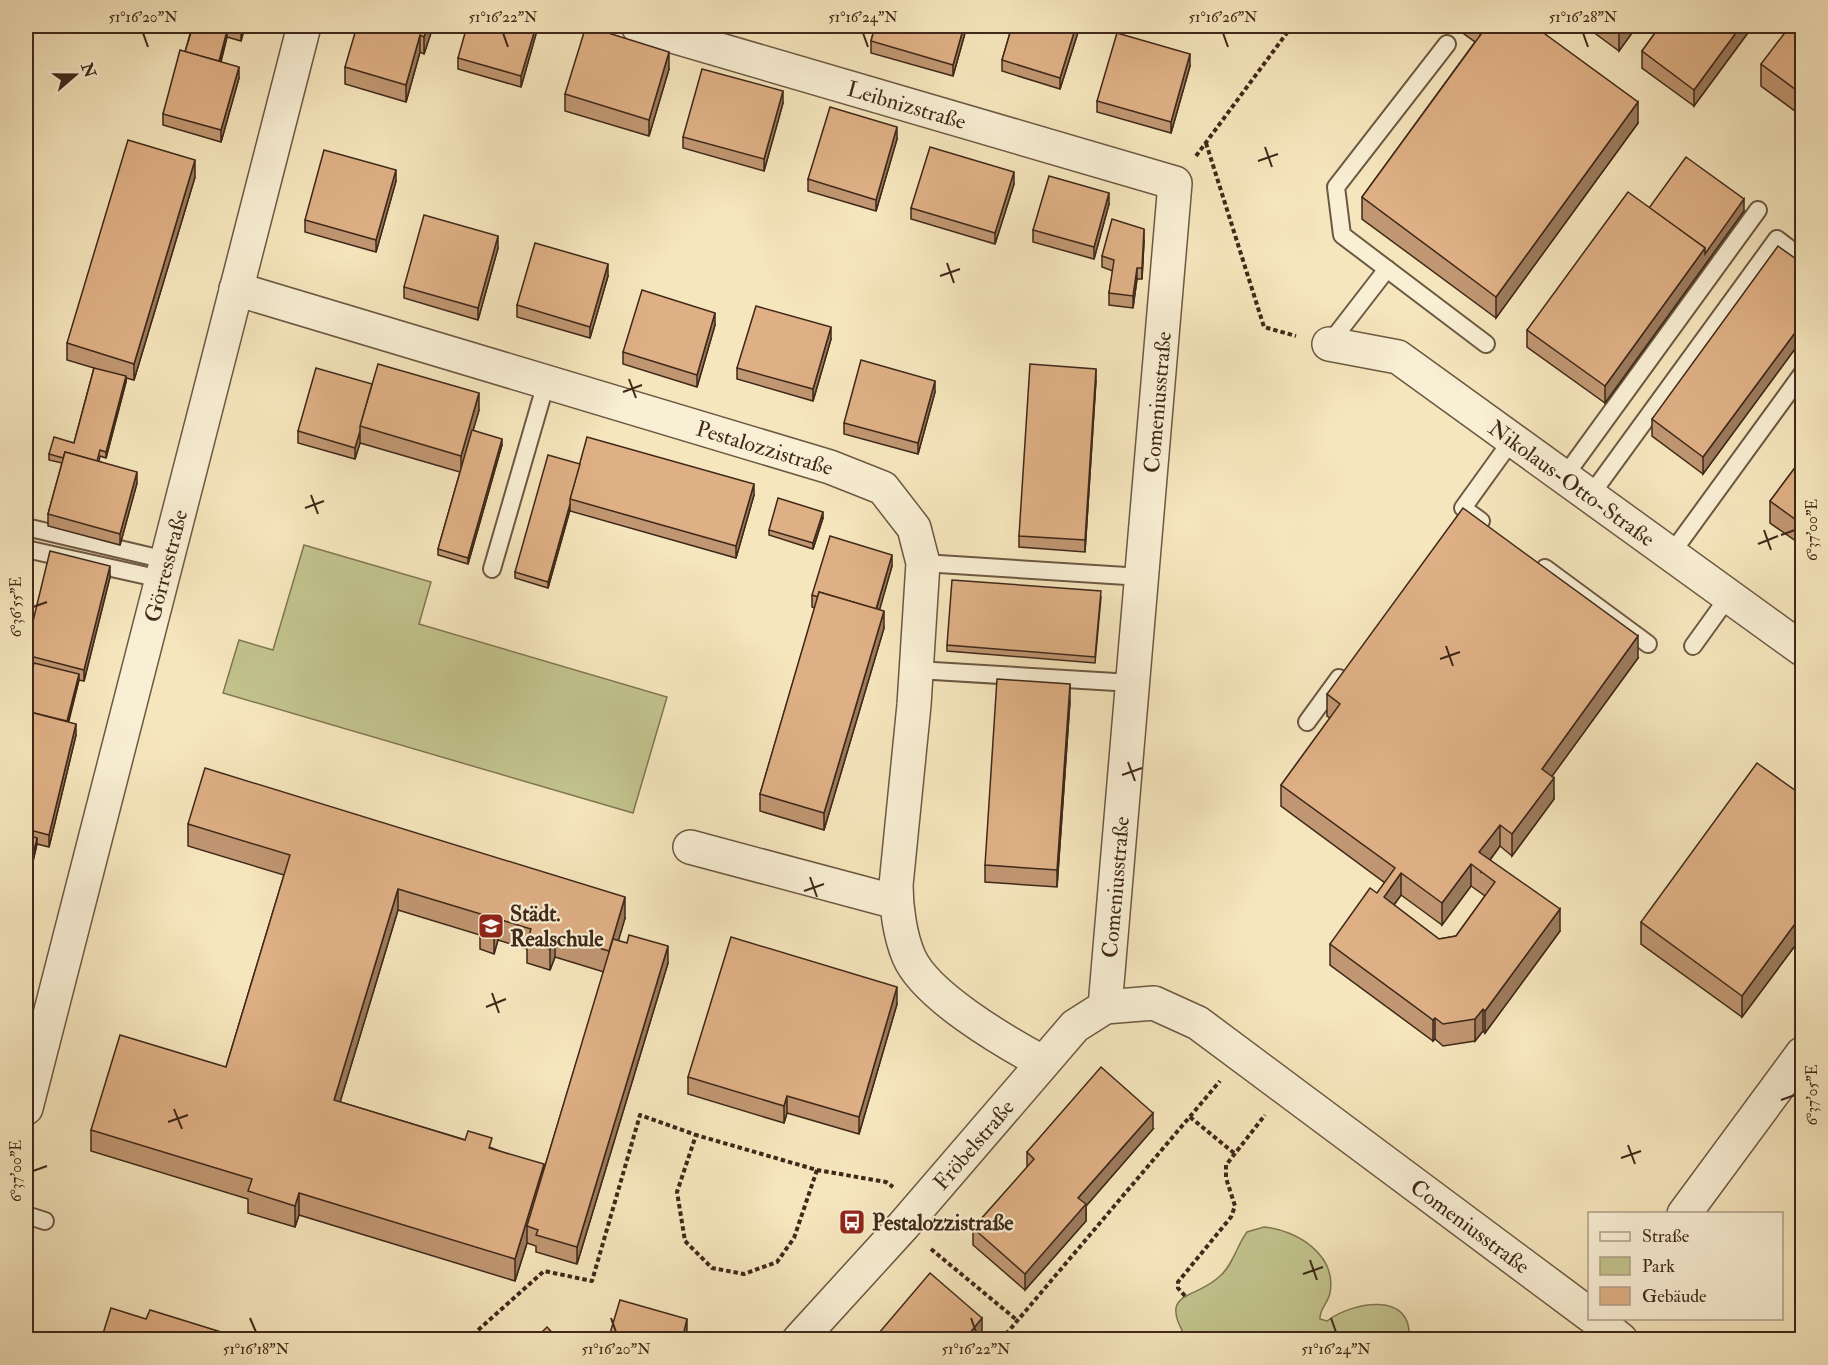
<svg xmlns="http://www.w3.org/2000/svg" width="1828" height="1365" font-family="'IM FELL Double Pica',serif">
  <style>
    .green { fill: #c2c38d; stroke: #807653; stroke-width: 1.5 }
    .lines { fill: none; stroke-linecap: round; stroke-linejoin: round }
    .lane-casing { stroke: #6d5842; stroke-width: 20 }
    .street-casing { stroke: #6d5842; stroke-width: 36 }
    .path { stroke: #3f2819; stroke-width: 4; stroke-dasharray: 4.5 3; stroke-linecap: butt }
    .lane { stroke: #f9efd4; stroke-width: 16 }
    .street { stroke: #f9efd4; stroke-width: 33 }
    .wall { fill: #c09772; stroke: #3f2819; stroke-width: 1.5; fill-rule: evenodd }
    .shaded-wall { fill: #9c7b5d; stroke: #3f2819; stroke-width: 1.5 }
    .building { fill: #dfb085; stroke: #3f2819; stroke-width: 1.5; fill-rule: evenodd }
    .ticks { fill: none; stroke: #3f2819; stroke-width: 2 }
    .labels { text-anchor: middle; stroke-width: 4.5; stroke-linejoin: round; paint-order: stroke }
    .street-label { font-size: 22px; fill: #3f2819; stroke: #f9efd4 }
    .poi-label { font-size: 22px; font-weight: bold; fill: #3f2819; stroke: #f9efd4; text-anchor: start }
    .neatline { fill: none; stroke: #3f2819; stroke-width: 2 }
    .ticks-label { font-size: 15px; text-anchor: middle; fill: #3f2819 }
  </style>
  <rect width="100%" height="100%" fill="#f6e6bd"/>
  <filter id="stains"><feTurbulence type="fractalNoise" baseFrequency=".00333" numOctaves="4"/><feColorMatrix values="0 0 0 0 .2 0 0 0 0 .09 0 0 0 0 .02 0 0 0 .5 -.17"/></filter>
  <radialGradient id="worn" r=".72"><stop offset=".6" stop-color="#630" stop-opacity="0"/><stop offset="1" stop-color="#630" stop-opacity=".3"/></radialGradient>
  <!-- green -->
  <g class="green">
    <path d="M304,545l127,37 -12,42 248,73 -34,116 -410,-120 16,-53 34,10z"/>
    <path d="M1264,1227c33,3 73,28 66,66 -2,10 -11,17 -10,26l7,2c25,-19 86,-31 82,18h-222c-31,-49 9,-39 33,-63 13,-11 17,-31 27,-44z"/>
  </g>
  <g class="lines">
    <defs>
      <g id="lane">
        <path d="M1447,44l-111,143 6,48 144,109"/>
        <path d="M1329,344l58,-75"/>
        <path d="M1564,477l194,-267"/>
        <path d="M1590,496l187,-257 25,19"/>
        <path d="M1481,521l-18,-13 49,-68"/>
        <path d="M26,527l140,33"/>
        <path d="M26,549l135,30"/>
        <path d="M1671,554l131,-180"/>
        <path d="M923,563l219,14"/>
        <path d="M1545,568l103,76"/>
        <path d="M492,569l54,-186"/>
        <path d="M1693,646l36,-50"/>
        <path d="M917,670l215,13"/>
        <path d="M1307,722l32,-44"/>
        <path d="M26,1215l19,6"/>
      </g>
      <g id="street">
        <path id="s1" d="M638,26l537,157 -70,824"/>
        <path id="s2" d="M236,289l594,178 53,21 31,40 9,35 -9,142 -18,180c0,22 4,51 13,72 17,39 96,85 133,105"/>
        <path id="s3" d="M1329,344l69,13 404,292"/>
        <path d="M690,847l206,55"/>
        <path id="s4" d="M26,1108l278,-1082"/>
        <path d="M1684,1214l118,-160"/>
        <path d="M1594,1318l27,22"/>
        <path id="s5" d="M799,1340l104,-114 172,-200 30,-19 49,-4 44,20 392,292"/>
      </g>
    </defs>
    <!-- lane casing -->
    <use href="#lane" class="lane-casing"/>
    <!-- street casing -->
    <use href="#street" class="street-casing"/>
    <!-- path -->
    <g class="path">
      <path d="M1206,143l58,184 32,9"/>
      <path d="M1196,156l96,-130"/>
      <path d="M1190,1117l44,36"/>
      <path d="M817,1170l-23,68 -17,24 -33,12 -32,-6 -27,-27 -8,-49 19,-57 121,35 69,12 7,5"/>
      <path d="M931,1249l87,72"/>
      <path d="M1185,1296l-7,-8v-6l53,-65 4,-11 -9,-28v-13l39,-50"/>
      <path d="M467,1340l77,-69 48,10 48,-166 56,20"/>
      <path d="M1001,1340l219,-259"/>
    </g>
    <!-- lane -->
    <use href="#lane" class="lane"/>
    <!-- street -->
    <use href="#street" class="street"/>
  </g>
  <!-- wall -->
  <g class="wall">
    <path d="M187,26h58l-4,15 -14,-4 -6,25 18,16 -18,64 -58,-17v-11l22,-62 7,-25z"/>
    <path d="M432,26v4l-8,24 -4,-2 -14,50 -61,-18v-17z"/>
    <path d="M536,26v8l-15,53 -63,-18v-11z"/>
    <path d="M820,26h23l-2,6z"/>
    <path d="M875,26h92l-14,50 -82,-23v-12z"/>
    <path d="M1012,26h68l-20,63 -58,-18v-11z"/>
    <path d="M1453,26h81l104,97 -142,195 -134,-99v-22l113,-155z"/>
    <path d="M1585,26h52l-18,25z"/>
    <path d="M1660,26h93l-59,80 -52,-38v-17z"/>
    <path d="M1803,26v91l-42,-31v-22z"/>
    <path d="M1190,66l-19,67 -74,-21v-11z"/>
    <path d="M669,69l-20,67 -84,-25v-17z"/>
    <path d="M783,103l-19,68 -81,-23v-11z"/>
    <path d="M897,139l-21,72 -68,-20v-12z"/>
    <path d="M195,177l-61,203 -8,-2v4l-20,76 -6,-2 -1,5 38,22 -17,62 -72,-19v-12l14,-51 -13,-3v-6l25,-11 20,-75 -27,-8v-17z"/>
    <path d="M396,181l-20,71 -71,-20v-12z"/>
    <path d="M1014,184l-19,60 -84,-25v-11z"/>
    <path d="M1109,204l-15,55 -61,-17v-12z"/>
    <path d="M1649,208l95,3 -139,192 -78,-56v-17z"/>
    <path d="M1144,241l-2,38h-5l-4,29 -24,-3v-12l4,-22 -11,-4v-11z"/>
    <path d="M498,248l-20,72 -74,-22v-11z"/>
    <path d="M1803,264v74l-100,136 -51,-38v-17z"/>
    <path d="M608,276l-18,62 -73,-21v-12z"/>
    <path d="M715,325l-18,62 -74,-23v-12z"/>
    <path d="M831,339l-18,62 -76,-22v-11z"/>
    <path d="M1096,380l-11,172 -66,-5v-11z"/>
    <path d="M372,384l107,26 -6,20 29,15 -34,119 -30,-9v-6l22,-77 -100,-29 -5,16 -57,-16v-12z"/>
    <path d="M935,392l-17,62 -74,-20v-11z"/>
    <path d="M1803,457v89l-33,-23v-22z"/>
    <path d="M580,464l174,31 -18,63 -166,-47v-1l-22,78 -33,-10v-6z"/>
    <path d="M823,518l-10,31 -44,-14v-5z"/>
    <path d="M892,566l-13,44 5,18 -60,202 -64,-19v-17l55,-186 -3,-1v-12z"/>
    <path d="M110,577l-26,104 -5,-1 -11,42 8,13 -27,112 -12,-3 -11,47v-192l7,-31 -7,-2v-16z"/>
    <path d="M1101,597l-6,66 -148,-12v-6z"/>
    <path d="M1638,658l-86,118 2,23 -42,57 -12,-10 -10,14 70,71 -75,102 -2,-2 -8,10 -32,5 -8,-7 -2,2 -103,-76v-21l47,-51 8,-10 -104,-77v-21l49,-67 -3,-2v-22zM1471,886l14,10 -29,40 -17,3 -45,-34 7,-10 41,30z"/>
    <path d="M1070,701l-13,186 -72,-5v-17z"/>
    <path d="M1803,796v139l-61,82 -101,-73v-22z"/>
    <path d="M188,824l437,94 -7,23 50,22 -91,301 -41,-12v-6l-9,-3 -12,38 -216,-66 -4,12 -47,-14v-14l-157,-48v-21l135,-63 58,-192 -96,-29zM398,910l82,25v14l14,5 4,-14 29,9v14l23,7 5,-13 49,15 -60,197 -52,-21 -152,-46z"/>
    <path d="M897,1004l-38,130 -72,-21 -3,10 -96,-29v-17z"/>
    <path d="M1153,1129l-67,77v15l-61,69 -52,-45v-17l54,-60v-16z"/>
  </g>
  <!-- shaded-wall -->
  <g class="shaded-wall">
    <path d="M242,26h3l-4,15v-12z"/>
    <path d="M428,26h4v4l-8,24v-17z"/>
    <path d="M536,26v8l-15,53v-11z"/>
    <path d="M964,26h3l-14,50v-11z"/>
    <path d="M1076,26h4l-20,63v-11z"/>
    <path d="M1622,26h15l-18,25v-22z"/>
    <path d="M1741,26h12l-59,80v-16z"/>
    <path d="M227,31v6l-9,35v-6z"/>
    <path d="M420,35v17l-14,50v-17z"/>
    <path d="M669,52v17l-20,67v-16z"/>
    <path d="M1190,54v12l-19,67v-11z"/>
    <path d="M239,67v11l-18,64v-12z"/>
    <path d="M783,91v12l-19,68v-12z"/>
    <path d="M1638,102v21l-142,195v-21z"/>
    <path d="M897,127v12l-21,72v-11z"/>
    <path d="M195,160v17l-61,203v-16z"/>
    <path d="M396,170v11l-20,71v-12z"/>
    <path d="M1014,172v12l-19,60v-11z"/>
    <path d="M1109,193v11l-15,55v-12z"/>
    <path d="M1744,199v12l-139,192v-17l100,-138z"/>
    <path d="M1144,229v12l-2,38v-11z"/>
    <path d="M498,236v12l-20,72v-12z"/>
    <path d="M608,264v12l-18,62v-11z"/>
    <path d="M1137,268v11l-4,29v-12z"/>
    <path d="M715,313v12l-18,62v-12z"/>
    <path d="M1803,322v16l-100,136v-17z"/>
    <path d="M831,327v12l-18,62v-12z"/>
    <path d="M1096,369v11l-11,172v-12z"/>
    <path d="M126,376v6l-20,76v-6z"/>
    <path d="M935,381v11l-17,62v-11z"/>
    <path d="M479,393v17l-18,62v-16z"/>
    <path d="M360,431v12l-5,16v-11z"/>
    <path d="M502,439v6l-34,119v-6z"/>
    <path d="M137,472v11l-17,62v-11z"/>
    <path d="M754,484v11l-18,63v-12z"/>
    <path d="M570,504v6l-22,78v-6z"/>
    <path d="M823,512v6l-10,31v-6z"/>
    <path d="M892,555v11l-17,60v-12z"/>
    <path d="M110,566v11l-26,104v-11z"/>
    <path d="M884,611v17l-60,202v-17z"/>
    <path d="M1638,636v22l-96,132v-21z"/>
    <path d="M79,674v6l-13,53v-6z"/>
    <path d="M1070,684v17l-13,186v-17z"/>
    <path d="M76,724v11l-27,112v-12z"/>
    <path d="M1554,778v21l-42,57v-22z"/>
    <path d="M1500,825v21l-19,26 -2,-20z"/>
    <path d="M37,838v6l-11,47v-6z"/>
    <path d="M1471,864v22l-29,39v-22z"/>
    <path d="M1401,873v22l-17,24v-22z"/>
    <path d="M398,889v21l-64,212v-22z"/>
    <path d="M30,897v11l-4,17v-12z"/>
    <path d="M625,897v21l-16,55v-22z"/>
    <path d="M1560,909v22l-75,102v-22z"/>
    <path d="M1803,913v22l-61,82v-21z"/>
    <path d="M498,919v21l-4,14v-22z"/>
    <path d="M555,935v22l-5,13v-21z"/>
    <path d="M668,946v17l-91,301v-17z"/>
    <path d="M897,987v17l-38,130v-17z"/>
    <path d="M1483,1009v22l-8,10v-22z"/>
    <path d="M1435,1018v21l-2,2v-21z"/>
    <path d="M787,1096v17l-3,10v-17z"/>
    <path d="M1153,1113v16l-67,77v15l-61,69v-16l53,-76z"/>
    <path d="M544,1164v22l-17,40v17l-12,38v-22z"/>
    <path d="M299,1193v22l-4,12v-21z"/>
    <path d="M982,1318v17l-4,5h-14z"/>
    <path d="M687,1319v11l-2,10h-3z"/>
  </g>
  <!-- building -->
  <g class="building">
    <path d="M193,26h15l19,5 -8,30 -34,-9z"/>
    <path d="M227,26h15l-1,3z"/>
    <path d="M357,26h71l-4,11 -4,-2 -14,50 -61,-18z"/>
    <path d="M467,26h69l-15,50 -63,-18z"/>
    <path d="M586,26l83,26 -20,68 -84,-26z"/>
    <path d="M875,26h89l-11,39 -82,-24z"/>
    <path d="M1012,26h64l-16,52 -58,-18z"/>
    <path d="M1469,26h18l-7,8z"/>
    <path d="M1487,26h47l104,76 -142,195 -134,-100z"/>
    <path d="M1614,26h8l-3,3z"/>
    <path d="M1660,26h81l-47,64 -52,-39z"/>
    <path d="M1790,26h13v69l-42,-31z"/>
    <path d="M1117,33l73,21 -19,68 -74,-21z"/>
    <path d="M180,50l59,17 -18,63 -58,-16z"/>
    <path d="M702,69l81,22 -19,68 -81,-22z"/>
    <path d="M830,107l67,20 -21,73 -68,-21z"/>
    <path d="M128,140l67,20 -61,204 -67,-21z"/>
    <path d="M930,147l84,25 -19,61 -84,-25z"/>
    <path d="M324,150l72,20 -20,70 -71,-20z"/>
    <path d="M1686,157l58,42 -39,55v-6l-56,-40z"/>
    <path d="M1049,176l60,17 -15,54 -61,-17z"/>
    <path d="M1628,192l77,56 -100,138 -78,-56z"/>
    <path d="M424,215l74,21 -20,72 -74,-21z"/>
    <path d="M1112,219l32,10 -2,39h-5l-4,28 -24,-3 5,-33 -12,-4z"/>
    <path d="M535,243l73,21 -18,63 -73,-22z"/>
    <path d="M1778,246l25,18v58l-100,135 -51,-38z"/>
    <path d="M642,290l73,23 -18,62 -74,-23z"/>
    <path d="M756,306l75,21 -18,62 -76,-21z"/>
    <path d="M861,360l74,21 -17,62 -74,-20z"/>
    <path d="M378,364l101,29 -18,63 -101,-30z"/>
    <path d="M1030,364l66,5 -11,171 -66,-4z"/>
    <path d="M94,368l32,8 -20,76 -6,-2 -3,11 -32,-9 -2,6 -14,-4 5,-17 20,6z"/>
    <path d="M316,368l56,16 -12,42v5l-5,17 -57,-17z"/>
    <path d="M472,430l30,9 -34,119 -30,-9z"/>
    <path d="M587,437l167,47 -18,62 -166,-47z"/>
    <path d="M65,452l72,20 -17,62 -72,-20z"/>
    <path d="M548,455l32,9 -10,35v5l-22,78 -33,-10z"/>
    <path d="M1803,457v68l-33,-24z"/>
    <path d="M778,498l45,14 -10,31 -44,-13z"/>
    <path d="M1463,508l175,128 -96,133 12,9 -42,56 -12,-9 -21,27 81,57 -75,102 -2,-2 -8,10 -32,5 -8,-6 -2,2 -103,-76 40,-56 7,5 18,-25 -114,-83 59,-81 -13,-10zM1471,864l24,18 -39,54 -17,3 -55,-42 17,-24 41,30z"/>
    <path d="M830,536l62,19 -16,54 -57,-17 -1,5 -6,-2z"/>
    <path d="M50,551l60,15 -26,104 -58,-15v-5z"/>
    <path d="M952,580l149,11 -6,66 -148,-12z"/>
    <path d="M819,592l65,19 -60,202 -64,-19z"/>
    <path d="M34,663l45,11 -12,47 -41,-10v-12z"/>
    <path d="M997,679l73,5 -13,186 -72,-5z"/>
    <path d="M26,711l50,13 -27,111 -23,-6z"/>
    <path d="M1757,763l46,33v117l-61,83 -101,-74z"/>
    <path d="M205,768l420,129 -16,54 -54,-16 -5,14 -23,-7 4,-13 -33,-10 -4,13 -14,-4 4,-13 -86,-26 -64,211 131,40 3,-9 24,7 -3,10 55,16 -29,95 -216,-66 -4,13 -47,-15 4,-12 -161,-49 29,-95 106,32 64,-212 -102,-31z"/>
    <path d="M26,835l11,3 -11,47z"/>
    <path d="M26,896l4,1 -4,16z"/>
    <path d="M629,935l39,11 -91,301 -41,-12 2,-5 -11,-4 86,-287 14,4z"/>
    <path d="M731,937l166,50 -38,130 -72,-21 -3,10 -96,-29z"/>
    <path d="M1101,1067l52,46 -75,85 8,6 -61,70 -52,-46 61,-69 -7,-7z"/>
    <path d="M930,1273l52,45 -18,22h-91z"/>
    <path d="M620,1300l67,19 -5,21h-74z"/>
    <path d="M111,1308l35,11 4,-9 97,30h-146z"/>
    <path d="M547,1327l12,13h-25z"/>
    <path d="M1803,1330v10h-7z"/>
    <path d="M1463,1333l9,7h-13z"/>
  </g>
  <!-- ticks -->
  <path class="ticks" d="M143,33l5,14M503,33l5,14M863,33l5,14M1223,33l5,14M1583,33l5,14M1265,147l7,20M1258,161l20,-7M947,263l7,20M940,276l20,-7M629,379l7,19M623,392l19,-7M311,495l7,19M305,508l19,-7M1764,530l7,20M1781,535l14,-5M1758,544l20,-8M33,607l14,-5M1446,646l7,20M1440,659l20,-7M1128,762l7,19M1122,775l20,-7M810,877l7,20M804,891l20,-7M492,993l7,20M486,1007l20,-8M1781,1100l14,-5M174,1109l8,20M168,1122l20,-7M1628,1145l7,19M1621,1158l20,-7M33,1171l14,-5M1310,1260l7,20M1303,1274l20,-7M250,1318l6,14M611,1318l5,14M971,1318l5,14M1331,1318l5,14"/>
  <!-- icons -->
  <defs>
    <symbol id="school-square" viewBox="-11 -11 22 22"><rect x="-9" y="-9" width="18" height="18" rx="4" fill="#8f2418" stroke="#f9efd4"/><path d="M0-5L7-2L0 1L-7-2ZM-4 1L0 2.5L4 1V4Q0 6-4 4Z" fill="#fff"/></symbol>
    <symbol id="bus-square" viewBox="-11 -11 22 22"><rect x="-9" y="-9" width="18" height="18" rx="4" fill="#8f2418" stroke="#f9efd4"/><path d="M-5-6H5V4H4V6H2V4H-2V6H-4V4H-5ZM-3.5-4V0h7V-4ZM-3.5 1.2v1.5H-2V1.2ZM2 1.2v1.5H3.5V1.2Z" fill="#fff"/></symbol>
  </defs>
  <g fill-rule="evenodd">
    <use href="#school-square" x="476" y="911" width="30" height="30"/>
    <use href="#bus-square" x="837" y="1207" width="30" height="30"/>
  </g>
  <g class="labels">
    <!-- street labels -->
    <g class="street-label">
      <text dy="8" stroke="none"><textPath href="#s1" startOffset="280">Leibnizstraße</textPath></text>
      <text transform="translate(1157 402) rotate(-85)" y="8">Comeniusstraße</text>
      <text dy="8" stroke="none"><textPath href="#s2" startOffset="552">Pestalozzistraße</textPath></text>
      <text dy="8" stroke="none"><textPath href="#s3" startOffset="285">Nikolaus-Otto-Straße</textPath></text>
      <text dy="8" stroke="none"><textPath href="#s4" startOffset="560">Görresstraße</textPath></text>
      <text transform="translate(1115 887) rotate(-85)" y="8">Comeniusstraße</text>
      <text dy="8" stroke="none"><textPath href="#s5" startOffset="262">Fröbelstraße</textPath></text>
      <text dy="8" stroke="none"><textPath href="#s5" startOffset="891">Comeniusstraße</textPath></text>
    </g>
    <!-- poi labels -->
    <g class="poi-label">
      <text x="510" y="921">Städt.<tspan x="510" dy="25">Realschule</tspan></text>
      <text x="872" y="1230">Pestalozzistraße</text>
    </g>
  </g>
  <!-- margin -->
  <rect width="1828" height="1365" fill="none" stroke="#f6e6bd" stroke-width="66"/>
  <!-- legend -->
  <rect x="1588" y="1212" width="195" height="108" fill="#f9efd4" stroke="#af9f89" stroke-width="1.5"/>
  <rect x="1600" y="1232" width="30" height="9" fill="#f9efd4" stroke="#af9f89" stroke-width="1.5"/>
  <text x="1642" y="1242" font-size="18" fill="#3f2819">Straße</text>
  <rect x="1600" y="1257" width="30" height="18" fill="#c2c38d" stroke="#af9f89" stroke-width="1.5"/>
  <text x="1642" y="1272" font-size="18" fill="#3f2819">Park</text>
  <rect x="1600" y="1287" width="30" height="18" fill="#dfb085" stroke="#af9f89" stroke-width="1.5"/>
  <text x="1642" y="1302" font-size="18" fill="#3f2819">Gebäude</text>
  <!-- north arrow -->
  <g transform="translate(75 75) rotate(70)" stroke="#f9efd4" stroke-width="4.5" paint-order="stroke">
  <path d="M0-4.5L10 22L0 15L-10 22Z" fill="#3f2819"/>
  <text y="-9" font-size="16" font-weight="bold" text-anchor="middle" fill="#3f2819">N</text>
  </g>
  <rect x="33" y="33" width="1762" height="1299" class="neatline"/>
  <g class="ticks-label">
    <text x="143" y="22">51°16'20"N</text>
    <text x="503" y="22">51°16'22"N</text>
    <text x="863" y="22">51°16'24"N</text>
    <text x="1223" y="22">51°16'26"N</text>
    <text x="1583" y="22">51°16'28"N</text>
    <text transform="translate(1812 530) rotate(-90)" y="5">6°37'00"E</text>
    <text transform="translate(16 607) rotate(-90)" y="5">6°36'55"E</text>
    <text transform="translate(1812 1095) rotate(-90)" y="5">6°37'05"E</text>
    <text transform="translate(16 1171) rotate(-90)" y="5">6°37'00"E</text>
    <text x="256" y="1354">51°16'18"N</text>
    <text x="616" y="1354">51°16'20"N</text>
    <text x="976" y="1354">51°16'22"N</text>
    <text x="1336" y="1354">51°16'24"N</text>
  </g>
  <rect width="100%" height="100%" filter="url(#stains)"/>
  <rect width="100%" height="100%" fill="url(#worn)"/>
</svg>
